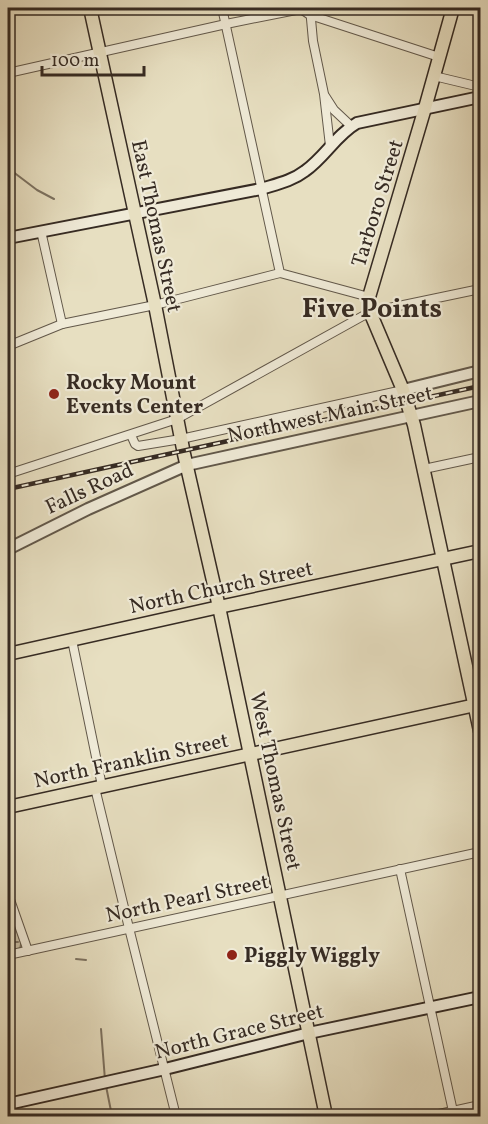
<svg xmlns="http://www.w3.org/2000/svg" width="488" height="1124" font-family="Vollkorn,serif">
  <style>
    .green { fill: #c9c0a6; stroke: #807664; stroke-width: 1.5 }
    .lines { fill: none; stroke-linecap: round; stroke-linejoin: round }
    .stream { stroke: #7c7261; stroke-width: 2 }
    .minor-casing { stroke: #62584a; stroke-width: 10 }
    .tertiary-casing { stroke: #62584a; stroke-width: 14 }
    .secondary-casing { stroke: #362b23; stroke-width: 14 }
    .primary-casing { stroke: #362b23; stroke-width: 15 }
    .minor { stroke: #efead7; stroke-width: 8 }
    .tertiary { stroke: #efead7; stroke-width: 10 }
    .secondary { stroke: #efead7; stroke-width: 10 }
    .primary { stroke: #e7dfc1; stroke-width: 12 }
    .rail-casing { stroke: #362b23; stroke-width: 4.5 }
    .rail { stroke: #efead7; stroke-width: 2; stroke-dasharray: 7; stroke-linecap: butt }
    .poi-dot { fill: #8f2418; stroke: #efead7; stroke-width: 2 }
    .labels { text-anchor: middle; stroke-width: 4.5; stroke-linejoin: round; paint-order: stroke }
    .street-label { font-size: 21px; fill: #362b23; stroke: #efead7 }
    .poi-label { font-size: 21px; font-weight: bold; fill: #362b23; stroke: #efead7; text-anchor: start }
    .district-label { font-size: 27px; font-weight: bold; fill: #362b23; stroke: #efead7 }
  </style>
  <rect width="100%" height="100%" fill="#e7dfc1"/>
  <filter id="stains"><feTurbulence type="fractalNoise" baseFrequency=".00333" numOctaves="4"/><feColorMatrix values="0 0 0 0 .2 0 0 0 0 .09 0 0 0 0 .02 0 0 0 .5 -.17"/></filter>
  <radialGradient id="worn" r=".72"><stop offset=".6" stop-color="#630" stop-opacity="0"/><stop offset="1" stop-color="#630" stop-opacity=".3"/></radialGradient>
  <!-- green -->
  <path class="green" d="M8,906l13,37 -1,5 -4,2 -8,2z"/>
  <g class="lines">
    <!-- stream -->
    <g class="stream">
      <path d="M8,168l29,22 17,9"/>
      <path d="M8,939l4,3h6"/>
      <path d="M76,959l10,1"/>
      <path d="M101,1029l4,51"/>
      <path d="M106,1086l6,30"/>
    </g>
    <defs>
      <g id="minor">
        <path d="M222,8l58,265 89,24"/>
        <path d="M310,8l3,33 11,53 6,52"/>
        <path d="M8,73l218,-49 75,-15 9,6 129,42"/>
        <path d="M434,76l46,11"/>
        <path d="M325,96l9,14 17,16"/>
        <path d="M41,231l21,93"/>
        <path d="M8,346l54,-22 93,-19 125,-32"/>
        <path d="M131,435l4,9 3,2 43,-7 222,-49"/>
        <path d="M424,469l56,-12"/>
        <path d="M8,474l169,-55 193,-107 110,-23"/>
        <path d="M72,640l30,146"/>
        <path d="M95,788l33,136 48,192"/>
        <path d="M400,869l54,247"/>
        <path d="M8,894l20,57"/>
        <path d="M8,955l472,-103"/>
        <path d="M430,1116l50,-11"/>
      </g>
      <g id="tertiary">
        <path d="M403,390l77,-19"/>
        <path d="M8,549l80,-40 99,-44 293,-64"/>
      </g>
      <g id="secondary">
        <path d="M8,238l253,-49c16,-5 31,-8 44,-18 20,-14 31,-36 52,-48l123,-26"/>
        <path d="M8,1104l157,-35 144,-36 171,-36"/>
      </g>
      <g id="primary">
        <path d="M90,8l65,297 29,149 35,153 107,509"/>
        <path d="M453,8l-28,100 -56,189 1,15 33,78 11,35 66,306"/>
        <path d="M8,654l211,-47 261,-56"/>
        <path d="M8,807l472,-103"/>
      </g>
    </defs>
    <!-- minor casing -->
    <use href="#minor" class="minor-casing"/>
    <!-- tertiary casing -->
    <use href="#tertiary" class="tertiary-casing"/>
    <!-- secondary casing -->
    <use href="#secondary" class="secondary-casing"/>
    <!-- primary casing -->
    <use href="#primary" class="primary-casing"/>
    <!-- minor -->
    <use href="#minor" class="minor"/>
    <!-- tertiary -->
    <use href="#tertiary" class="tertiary"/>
    <!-- secondary -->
    <use href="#secondary" class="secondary"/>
    <!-- primary -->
    <use href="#primary" class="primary"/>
    <defs>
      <path id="rail" d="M8,489l472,-103"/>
    </defs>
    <!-- rail casing -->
    <use href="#rail" class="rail-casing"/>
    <!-- rail -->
    <use href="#rail" class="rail"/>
  </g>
  <!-- markers -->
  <g class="poi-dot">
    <circle cx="54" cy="394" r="6"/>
    <circle cx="232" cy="955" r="6"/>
  </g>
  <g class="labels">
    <!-- street labels -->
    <g class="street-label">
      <text transform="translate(377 203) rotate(-73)" y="7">Tarboro Street</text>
      <text transform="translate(157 226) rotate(78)" y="7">East Thomas Street</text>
      <text transform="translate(330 414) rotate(-12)" y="7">Northwest Main Street</text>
      <text transform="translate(89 488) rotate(-25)" y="7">Falls Road</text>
      <text transform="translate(221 587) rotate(-12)" y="7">North Church Street</text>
      <text transform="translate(131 760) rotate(-12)" y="7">North Franklin Street</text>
      <text transform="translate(276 781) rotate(78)" y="7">West Thomas Street</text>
      <text transform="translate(187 898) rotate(-12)" y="7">North Pearl Street</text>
      <text transform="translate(239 1031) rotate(-14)" y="7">North Grace Street</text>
    </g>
    <!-- poi labels -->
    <g class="poi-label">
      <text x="66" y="389">Rocky Mount<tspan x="66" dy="24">Events Center</tspan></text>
      <text x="244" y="962">Piggly Wiggly</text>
    </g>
    <!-- district labels -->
    <g class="district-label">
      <text x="372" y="317">Five Points</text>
    </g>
  </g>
  <!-- margin -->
  <rect width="488" height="1124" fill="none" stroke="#e7dfc1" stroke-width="30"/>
  <rect x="9" y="9" width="470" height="1106" fill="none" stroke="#362b23" stroke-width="3"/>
  <rect x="15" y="15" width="458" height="1094" fill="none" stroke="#362b23" stroke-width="1.5"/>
  <!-- scale -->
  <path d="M42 66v9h102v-9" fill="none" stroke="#362b23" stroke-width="3"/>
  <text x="51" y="66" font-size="18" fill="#362b23" stroke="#efead7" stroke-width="4.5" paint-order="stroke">100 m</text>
  <rect width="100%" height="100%" filter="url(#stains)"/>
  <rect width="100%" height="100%" fill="url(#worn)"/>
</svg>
